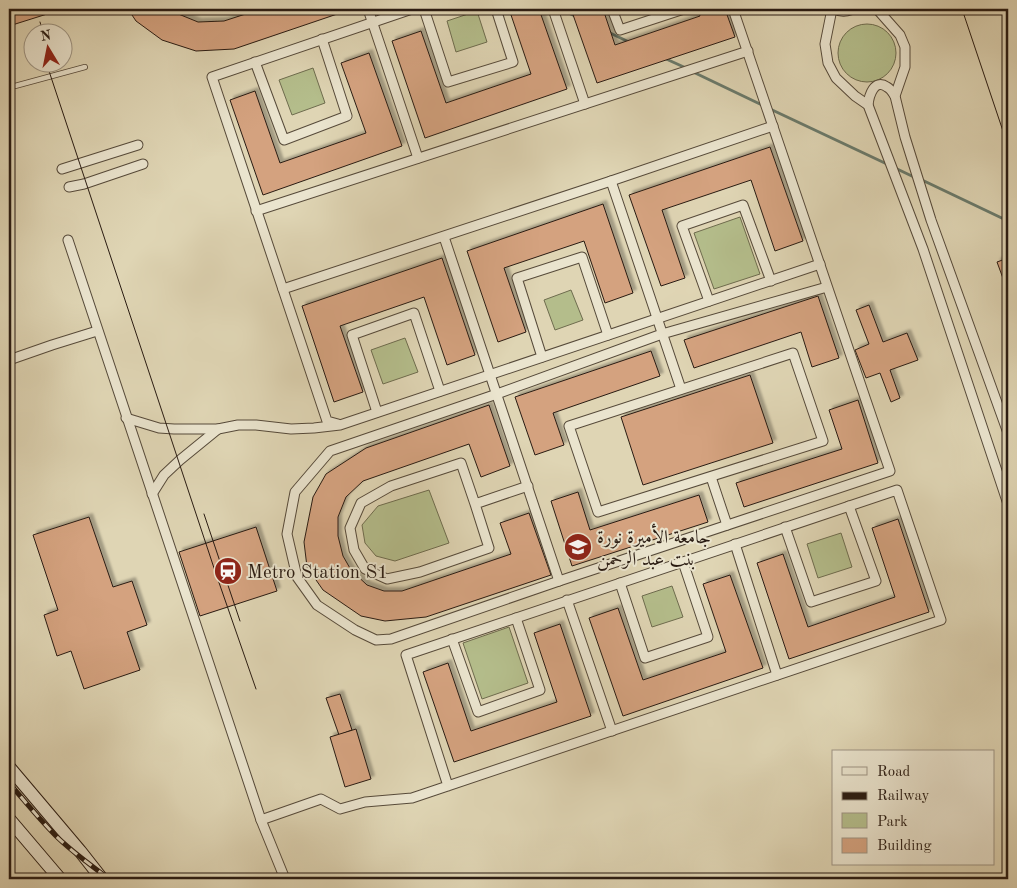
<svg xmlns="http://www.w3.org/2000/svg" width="1017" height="888" font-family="'Old Standard TT',Amiri,serif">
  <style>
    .green { fill: #b4bd8b; stroke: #6e6c4e }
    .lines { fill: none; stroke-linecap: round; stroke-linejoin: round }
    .stream { stroke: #6a7a6b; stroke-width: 3 }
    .building { fill: #d4a27f; stroke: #291b12; filter: url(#shadow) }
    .service-casing { stroke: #564a3a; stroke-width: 6 }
    .minor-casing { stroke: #564a3a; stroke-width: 11 }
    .secondary-casing { stroke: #291b12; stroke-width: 14 }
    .service { stroke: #eae4ce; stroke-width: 4.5 }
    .minor { stroke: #eae4ce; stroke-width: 9 }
    .secondary { stroke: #eae4ce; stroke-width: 12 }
    .tram { stroke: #291b12; stroke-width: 1 }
    .rail-casing { stroke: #291b12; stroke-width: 5 }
    .rail { stroke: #eae4ce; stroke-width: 3; stroke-dasharray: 9; stroke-linecap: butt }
    .labels { text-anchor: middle; stroke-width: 4; stroke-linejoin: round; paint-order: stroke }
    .poi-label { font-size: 19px; fill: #291b12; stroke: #eae4ce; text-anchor: start }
  </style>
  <defs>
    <filter id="shadow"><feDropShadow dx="3.5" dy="-3.5" stdDeviation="1" flood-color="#0004"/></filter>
  </defs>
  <rect width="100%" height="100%" fill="#dfd5b4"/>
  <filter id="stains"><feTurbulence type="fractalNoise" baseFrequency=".004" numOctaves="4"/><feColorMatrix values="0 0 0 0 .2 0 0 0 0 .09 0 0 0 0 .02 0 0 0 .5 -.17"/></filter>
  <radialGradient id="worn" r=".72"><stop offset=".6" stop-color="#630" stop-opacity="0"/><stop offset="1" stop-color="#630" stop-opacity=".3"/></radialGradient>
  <!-- green -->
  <g class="green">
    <path d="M477,11l10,31 -31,10 -9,-31z"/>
    <circle cx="867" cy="53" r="29"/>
    <path d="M313,68l12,35 -33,12 -13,-35z"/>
    <path d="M740,217l20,57 -46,15 -20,-56z"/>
    <path d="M571,290l12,30 -28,10 -11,-30z"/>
    <path d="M405,338l13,34 -35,12 -12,-34z"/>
    <path d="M429,490l20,53 -54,18 -19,-5 -11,-13 -3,-18 16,-19z"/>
    <path d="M841,533l11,34 -34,11 -11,-34z"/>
    <path d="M672,586l11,31 -31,10 -10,-31z"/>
    <path d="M509,627l19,56 -46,16 -19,-56z"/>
  </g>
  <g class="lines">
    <!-- stream -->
    <g class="stream">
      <path d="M560,9l15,7"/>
      <path d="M608,32l21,10"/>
      <path d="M664,58l22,10"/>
      <path d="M691,71l71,34"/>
      <path d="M768,108l121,57"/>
      <path d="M895,168l21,10"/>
      <path d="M922,180l86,41"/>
    </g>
  </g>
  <!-- building -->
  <g class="building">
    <path d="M9,9h54l-54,17z"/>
    <path d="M128,9h43l5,4 22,9 26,-1 37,-12h91l-118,40 -38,2 -34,-11 -26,-19z"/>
    <path d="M509,9h30l28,80 -142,49 -33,-97 29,-10 25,72 85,-29z"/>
    <path d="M571,9h32l12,36 85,-29 -2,-7h27l10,28 -138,46z"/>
    <path d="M369,53l33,93 -139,49 -33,-95 25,-9 25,72 86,-30 -25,-70z"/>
    <path d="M770,147l33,94 -28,10 -24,-71 -89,30 23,68 -24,8 -32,-91z"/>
    <path d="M603,204l30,89 -28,10 -21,-62 -80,27 22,64 -28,10 -31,-91z"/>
    <path d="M442,258l33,97 -28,10 -23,-68 -84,29 23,66 -29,10 -32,-96z"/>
    <path d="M1008,258v34l-11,-30z"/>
    <path d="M818,296l21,62 -27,9 -11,-35 -107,36 -10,-28z"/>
    <path d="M869,305l14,37 24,-9 11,27 -28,10 10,28 -9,4 -11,-29 -14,5 -11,-28 14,-6 -13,-34z"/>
    <path d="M651,351l9,25 -107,37 11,32 -29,10 -20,-58z"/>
    <path d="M750,375l23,68 -130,42 -22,-68z"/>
    <path d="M858,400l20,63 -134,44 -8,-24 106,-34 -13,-39z"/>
    <path d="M489,405l21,61 -29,11 -12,-33 -106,37 -17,16 -8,20v19l5,20 8,14 16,15 17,6h18l109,-37 -11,-31 29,-10 22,62 -125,42 -41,4 -24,-5 -38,-26 -16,-23 -3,-25 9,-45 13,-23 40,-26z"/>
    <path d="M578,492l12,38 109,-35 9,27 -136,44 -21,-65z"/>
    <path d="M89,517l24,70 19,-6 15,44 -20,7 13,38 -56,19 -13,-38 -14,5 -13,-41 14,-5 -25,-75z"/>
    <path d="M898,519l31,93 -140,47 -32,-96 26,-9 25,73 87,-30 -23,-69z"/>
    <path d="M256,527l21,64 -77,25 -21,-64z"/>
    <path d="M730,575l33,93 -140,48 -34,-98 29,-10 25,72 83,-28 -23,-68z"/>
    <path d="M560,624l31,92 -137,46 -31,-90 25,-9 23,68 86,-29 -23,-69z"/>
    <path d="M340,694l12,36 -13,5 -13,-37z"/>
    <path d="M356,729l15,50 -26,8 -15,-50z"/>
  </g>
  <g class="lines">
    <defs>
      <path id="service" d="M15,86l70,-19"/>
      <g id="minor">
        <path d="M368,9l50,149"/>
        <path d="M424,9l24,73 65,-20 -17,-53"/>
        <path d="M553,9l32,95"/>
        <path d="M612,9l8,21 64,-21"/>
        <path d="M733,9l157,462 -331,110 -168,58 -15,1 -21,-10 -38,-25 -20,-28 -10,-43 8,-42 35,-41 167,-57 165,-60 165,-47"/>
        <path d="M832,9l-7,35 3,19 8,15 19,18 13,9 5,13 50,131 85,255"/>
        <path d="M835,9c7,4 12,2 19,0"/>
        <path d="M877,9l23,26 5,12v20l-10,29 10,41 26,83 77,213"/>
        <path d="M255,62l29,78 63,-24 -25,-77"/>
        <path d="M868,105c1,-9 6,-27 19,-18 4,2 6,6 8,9"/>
        <path d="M62,169l76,-24"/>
        <path d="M611,181l70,208"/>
        <path d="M69,187l15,-3 59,-20"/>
        <path d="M256,211l492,-160"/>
        <path d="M444,237l115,344"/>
        <path d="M68,240l193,580 24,59"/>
        <path d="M283,289l328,-108 162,-55"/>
        <path d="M709,301l-27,-75 61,-21 28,76"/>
        <path d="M793,353l30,88 -225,71 -29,-86z"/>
        <path d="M542,357l-25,-79 65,-21 26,78"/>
        <path d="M9,360l43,-15 45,-14"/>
        <path d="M377,412l-25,-77 62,-22 26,78"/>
        <path d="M126,418l33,10 15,1h44l20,-4h18l35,4 23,-1 26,-3 480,-161"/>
        <path d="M338,424l-11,-3 -115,-344 200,-68"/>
        <path d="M711,477l16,48"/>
        <path d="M152,494l12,-19 16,-15 38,-31"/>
        <path d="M475,504l14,44 -69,24 -33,7 -22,-10 -11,-19 -4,-22 11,-25 30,-17 70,-23 14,41 53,-18"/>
        <path d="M785,527l26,75 65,-21 -27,-75"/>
        <path d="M735,544l42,131"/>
        <path d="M620,583l25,75 63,-21 -25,-75"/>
        <path d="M567,600l45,131"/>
        <path d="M452,639l26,73 62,-22 -24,-72"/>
        <path d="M261,820l60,-21 19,10 25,-7 47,-4 529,-178 -44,-130 -491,165 42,131"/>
      </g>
      <g id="secondary">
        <path d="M9,767l71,84 22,28"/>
        <path d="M9,819l51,60"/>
      </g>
    </defs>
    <!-- service casing -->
    <use href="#service" class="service-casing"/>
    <!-- minor casing -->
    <use href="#minor" class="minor-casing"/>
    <!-- secondary casing -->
    <use href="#secondary" class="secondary-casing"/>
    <!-- service -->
    <use href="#service" class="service"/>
    <!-- minor -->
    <use href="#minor" class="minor"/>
    <!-- secondary -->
    <use href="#secondary" class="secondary"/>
    <!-- tram -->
    <g class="tram">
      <path d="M962,9l46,137"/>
      <path d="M40,22l3,10"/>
      <path d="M46,62l170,512 40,115"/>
      <path d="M204,514l36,107"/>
    </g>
    <defs>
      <path id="rail" d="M9,783c15,17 30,36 46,52 17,17 36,30 54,44"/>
    </defs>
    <!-- rail casing -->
    <use href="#rail" class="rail-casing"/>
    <!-- rail -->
    <use href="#rail" class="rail"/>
  </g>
  <!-- icons -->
  <defs>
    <symbol id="university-disc" viewBox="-11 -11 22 22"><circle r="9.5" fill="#8f2418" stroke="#eae4ce"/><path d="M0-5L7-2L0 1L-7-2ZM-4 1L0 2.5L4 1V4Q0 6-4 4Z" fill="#fff"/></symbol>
    <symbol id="station-disc" viewBox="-11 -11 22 22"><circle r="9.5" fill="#8f2418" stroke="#eae4ce"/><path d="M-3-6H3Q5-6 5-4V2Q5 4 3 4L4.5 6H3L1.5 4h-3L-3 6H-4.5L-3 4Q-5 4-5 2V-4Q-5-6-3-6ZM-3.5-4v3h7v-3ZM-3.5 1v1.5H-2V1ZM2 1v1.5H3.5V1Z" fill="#fff"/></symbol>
  </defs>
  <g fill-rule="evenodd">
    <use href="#university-disc" x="562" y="531" width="32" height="32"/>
    <use href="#station-disc" x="212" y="555" width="32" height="32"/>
  </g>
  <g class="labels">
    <!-- poi labels -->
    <g class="poi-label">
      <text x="597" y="543">جامعة الأميرة نورة<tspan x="597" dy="22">بنت عبد الرحمن</tspan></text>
      <text x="247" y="578">Metro Station S1</text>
    </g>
  </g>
  <!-- margin -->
  <rect width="1017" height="888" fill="none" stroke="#dfd5b4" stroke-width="30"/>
  <rect x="10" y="10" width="997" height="868" fill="none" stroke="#291b12" stroke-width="2.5"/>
  <rect x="15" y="15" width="987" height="858" fill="none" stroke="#291b12"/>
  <!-- legend -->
  <rect x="832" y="750" width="162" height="115" fill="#eae4ce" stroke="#9d9483"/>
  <rect x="842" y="767" width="25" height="8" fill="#eae4ce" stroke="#9d9483"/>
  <text x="877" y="776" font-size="15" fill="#291b12">Road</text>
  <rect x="842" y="792" width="25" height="8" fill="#291b12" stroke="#9d9483"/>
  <text x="877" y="800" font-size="15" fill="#291b12">Railway</text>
  <rect x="842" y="813" width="25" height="15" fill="#b4bd8b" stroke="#9d9483"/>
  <text x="877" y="826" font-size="15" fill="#291b12">Park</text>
  <rect x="842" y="838" width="25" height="15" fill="#d4a27f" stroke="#9d9483"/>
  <text x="877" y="850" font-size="15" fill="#291b12">Building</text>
  <!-- north arrow -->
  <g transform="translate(48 48) rotate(350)"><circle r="24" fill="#eae4ce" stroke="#9d9483"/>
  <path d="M0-4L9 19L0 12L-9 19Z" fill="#8f2418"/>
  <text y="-8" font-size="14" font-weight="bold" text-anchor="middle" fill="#291b12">N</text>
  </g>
  <rect width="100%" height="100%" filter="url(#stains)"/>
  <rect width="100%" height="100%" fill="url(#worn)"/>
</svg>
